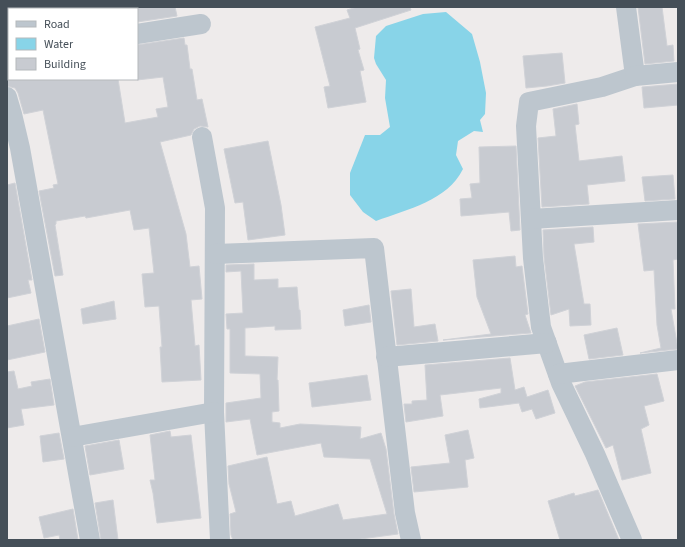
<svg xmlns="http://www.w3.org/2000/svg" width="685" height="547" font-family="'Source Sans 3',sans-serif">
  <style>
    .water { fill: #88d4e8 }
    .building { fill: #c8cbd1; stroke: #d0d2d7 }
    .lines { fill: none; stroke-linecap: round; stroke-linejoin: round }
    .minor { stroke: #bdc6ce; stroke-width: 20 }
  </style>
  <rect width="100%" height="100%" fill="#eeebeb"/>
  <!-- water -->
  <path class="water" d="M446,12l26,22 8,28 6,31 -1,21 -5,6 3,12 -9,-1 -16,10 -2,14 7,14c-16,32 -55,40 -87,52l-13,-9 -13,-17v-22l15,-38h15l10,-8 -5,-29 1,-18 -10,-16 -2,-6 2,-22 10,-10 37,-12z"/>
  <!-- building -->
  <g class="building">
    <path d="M137,7h38l2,9 -40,6z"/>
    <path d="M357,7h53l1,3 -56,18 5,21 -2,1 6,20 -4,1 6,31 -38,6 -4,-21 6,-1 -15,-59 35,-9 -3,-8z"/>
    <path d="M638,7h24l5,39 6,-1 1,16 -29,3z"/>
    <path d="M184,38l1,7h2l3,24h2l5,31 5,-1 6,28 -8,-1 -6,3 -3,6 -31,7 26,92 4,33 9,-1 3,33 -11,1 4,46 4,-1 2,35 -39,2 -2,-35h2l-3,-41 -14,1 -3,-33 12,-1 -5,-45 -15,2 -4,-20 -44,8 -1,-2 -29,5v3l-1,1 8,50 -8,1 -16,-85 15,-3 -1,-3 5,-1 -15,-74 -19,4 -6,-21 -3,-5 -8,-2v-7h111l7,44 33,-6 -2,-8 12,-2 -5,-30 -26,3v-35z"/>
    <path d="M562,53l3,30 -18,3 -21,2 -3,-32z"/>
    <path d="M678,84v21l-34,3 -2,-21z"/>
    <path d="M577,104l2,20 -4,1 4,36 43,-5 3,25 -38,4 2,19 -47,3 -4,-69 18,-2 -3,-27z"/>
    <path d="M268,141l13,64 4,30 -37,5 -5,-38 -8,1 -11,-54z"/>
    <path d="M516,146l4,84 -9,1 -2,-19 -48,4 -1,-17 12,-1 -2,-14 10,-1 -1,-36z"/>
    <path d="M673,175l2,24 -30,2 -3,-24z"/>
    <path d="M15,183l17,97h-4l3,13 -24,5v-113z"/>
    <path d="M678,222v37l-5,1 2,49h-4l7,40 -38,4 21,-5 -4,-23 -3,-55 -10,1 -6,-47z"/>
    <path d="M593,227l1,15 -20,2 10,60h6l1,21 -21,1 -1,-17 -18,6 -7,-58 -1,-27z"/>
    <path d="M515,256l1,11 6,-1 6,48 -3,1 6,18 -88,7 48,-6 -14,-37 -4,-37z"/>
    <path d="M254,264v16l24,-1v9l19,-1 2,23h1l1,19 -26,1v-4l-30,2v28l33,1 -1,23h1l1,31 -7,1v10l8,1v5l20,-4 61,3 -1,12 21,-6 5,16 8,65 4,20 -45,6h-120l-2,-5 -1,-21 6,-2 -7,-28 -1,-18 39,-9 10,47 14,-3 4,15 43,-12 5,16 44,-6 -17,-55 -46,-2 -3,-14 -64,12 -7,-36 -24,3v-19l35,-5 -1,-24 -30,-1v-44h-3l-1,-15 17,-1 -2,-42 -15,1v-7z"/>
    <path d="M411,289l3,38 21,-3 3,17 -41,4 -6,-54z"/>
    <path d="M114,301l2,18 -33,5 -2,-15z"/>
    <path d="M369,305l2,17 -26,4 -2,-16z"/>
    <path d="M39,319l6,33 -38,8v-34z"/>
    <path d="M617,328l6,27 -34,4 -5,-24z"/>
    <path d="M510,358l5,32 9,-3 3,10 21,-7 7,23 -19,6 -4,-10 -10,3 -3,-9 -39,5 -1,-9 22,-6v-5l-61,7 3,21 -37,6 -2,-18h8v-3l15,-1 -2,-35z"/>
    <path d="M14,371l4,18 14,-3 -1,-4 19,-3 4,26 -33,4 3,16 -17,3v-56z"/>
    <path d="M657,374l7,27 -20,5 5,19 -8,4 10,44 -29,7 -9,-35 -7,3 -31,-62 10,-4z"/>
    <path d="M367,375l4,25 -59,7 -3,-24z"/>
    <path d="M468,430l6,28 -9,2 3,27 -54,5 -3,-25 39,-4 -5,-28z"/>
    <path d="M170,431l1,6 20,-2 10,83 -44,5 -4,-30 -3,-13h5l-5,-45z"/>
    <path d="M59,433l5,26 -21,3 -3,-26z"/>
    <path d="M119,440l5,29 -34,6 -5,-29z"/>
    <path d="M598,490l21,50h-59l-12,-39 26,-8 1,3z"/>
    <path d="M113,500l5,40h-17l-6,-37z"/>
    <path d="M73,509l5,31h-18l-1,-5 -15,3 -5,-21z"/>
  </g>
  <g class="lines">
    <!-- minor -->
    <g class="minor">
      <path d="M626,7l9,69 -33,11 -73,15 -3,24 7,132 8,69 20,56 34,71 37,86"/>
      <path d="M137,34l64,-10"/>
      <path d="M7,47h2"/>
      <path d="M635,76l43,-4"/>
      <path d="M7,97l5,17 8,34 70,392"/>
      <path d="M202,137l13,71 -1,204 6,128"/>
      <path d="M531,219l147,-9"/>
      <path d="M215,254l159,-6 31,265 6,27"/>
      <path d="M386,357l161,-14"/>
      <path d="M558,374l120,-14"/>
      <path d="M72,437l142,-25"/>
    </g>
  </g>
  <!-- border -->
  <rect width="685" height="547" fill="none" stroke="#454f58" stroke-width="16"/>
  <!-- legend -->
  <rect x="8" y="8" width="130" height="72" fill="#ffffff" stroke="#b5b9bc"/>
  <rect x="16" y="21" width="20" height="6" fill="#bdc6ce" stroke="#b5b9bc"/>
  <text x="44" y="28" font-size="12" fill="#454f58">Road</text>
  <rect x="16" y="38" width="20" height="12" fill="#88d4e8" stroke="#b5b9bc"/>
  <text x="44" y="48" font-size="12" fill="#454f58">Water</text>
  <rect x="16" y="58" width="20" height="12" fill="#c8cbd1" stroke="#b5b9bc"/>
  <text x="44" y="68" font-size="12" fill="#454f58">Building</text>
</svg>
